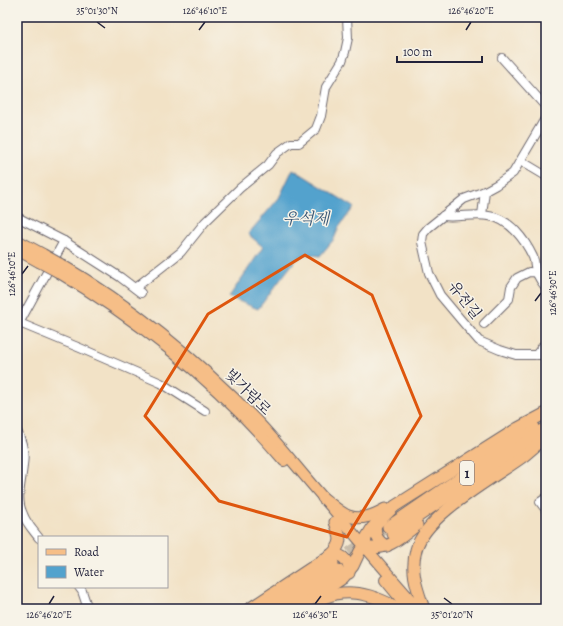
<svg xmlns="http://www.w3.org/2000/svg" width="563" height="626" font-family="Alegreya,'Noto Serif KR',serif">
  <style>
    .water { fill: #53a2cd; stroke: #3a6284 }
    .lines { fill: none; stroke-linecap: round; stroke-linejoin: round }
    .highway-tunnel { stroke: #c8bcaa; stroke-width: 11; stroke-dasharray: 11 5.5; stroke-linecap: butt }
    .minor-casing { stroke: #6b656c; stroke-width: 10 }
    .major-casing { stroke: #6b656c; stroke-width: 12 }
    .highway-casing { stroke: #6b656c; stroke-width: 13 }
    .minor { stroke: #fff; stroke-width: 8 }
    .major { stroke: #f6be87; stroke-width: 10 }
    .highway { stroke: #f6be87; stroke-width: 11 }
    .major-bridge-casing { stroke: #6b656c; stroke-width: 12; stroke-linecap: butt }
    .major-bridge { stroke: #f6be87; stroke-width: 10 }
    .marked { fill: none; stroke: #de560e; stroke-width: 3; stroke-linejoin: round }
    .ticks { fill: none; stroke: #22223b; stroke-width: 1.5 }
    .labels { text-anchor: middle; stroke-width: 3; stroke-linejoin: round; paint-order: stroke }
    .shield { fill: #f7f3e8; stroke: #62616f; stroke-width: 1 }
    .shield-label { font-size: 14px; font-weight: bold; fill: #22223b }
    .street-label { font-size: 15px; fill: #22223b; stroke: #f7f3e8 }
    .water-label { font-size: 16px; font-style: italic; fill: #365575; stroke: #f7f3e8 }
    .neatline { fill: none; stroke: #22223b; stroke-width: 1.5 }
    .ticks-label { font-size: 10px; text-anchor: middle; fill: #22223b }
  </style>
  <rect width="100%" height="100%" fill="#f7f3e8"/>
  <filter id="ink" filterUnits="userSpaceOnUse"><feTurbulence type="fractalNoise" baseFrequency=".025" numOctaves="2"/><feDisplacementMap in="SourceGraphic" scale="8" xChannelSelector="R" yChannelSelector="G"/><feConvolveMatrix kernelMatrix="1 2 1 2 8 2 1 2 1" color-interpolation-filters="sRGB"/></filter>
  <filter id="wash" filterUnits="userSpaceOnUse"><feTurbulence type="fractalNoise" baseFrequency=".012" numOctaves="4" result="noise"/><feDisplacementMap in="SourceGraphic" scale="16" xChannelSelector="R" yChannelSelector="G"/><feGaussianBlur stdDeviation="0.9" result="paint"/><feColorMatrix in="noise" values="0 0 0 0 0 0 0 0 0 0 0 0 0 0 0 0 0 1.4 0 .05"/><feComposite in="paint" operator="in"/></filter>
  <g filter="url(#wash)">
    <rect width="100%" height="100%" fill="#f2e2c6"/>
    <!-- water -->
    <path class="water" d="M293,169l61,38 -15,20 -5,12 -14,17 -15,-2 -11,8 -36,47 -29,-12 34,-50 -15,-13 31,-36z"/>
  </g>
  <g filter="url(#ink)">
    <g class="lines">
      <!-- highway-tunnel -->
      <path class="highway-tunnel" d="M335,562l53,-35"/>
      <defs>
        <g id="minor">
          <path d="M502,58l44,49"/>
          <path d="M546,117l-33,56 -17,12 -11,6 -21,8 -36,29 -5,6 -1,8 7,31 11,22 21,25 18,21 21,9 16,5h30"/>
          <path d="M521,161l25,15"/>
          <path d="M482,215l3,-24"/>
          <path d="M443,216c15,2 31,-3 46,0 21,3 36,24 44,41 2,5 2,10 3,15 3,6 6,11 10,16"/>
          <path d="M17,217l47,24 56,36 21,16"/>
          <path d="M135,288l46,-36 24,-30 35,-34 28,-23 9,-12 14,-10h8l17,-14 5,-13 5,-29 16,-26 3,-9 3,-14 -1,-21"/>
          <path d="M17,322l63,26 81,35 44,28"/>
          <path d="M484,324l25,-25 2,-12 6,-9 12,-6 17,1"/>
          <path d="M17,327l47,-86"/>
          <path d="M536,355l10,-13"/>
          <path d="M17,431c5,10 8,22 6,34 -1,16 -8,34 0,49 3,9 10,16 16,24"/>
          <path d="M546,498l-6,4 6,8"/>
          <path d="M79,587l3,4 6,18"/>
        </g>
        <g id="major">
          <path d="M17,240l26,14"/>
          <path d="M17,250l22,12"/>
          <path d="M59,263c73,43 139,97 198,158 22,23 42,49 63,73 33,39 65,77 99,115"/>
          <path d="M56,271c85,50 164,115 228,190"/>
          <path d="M385,580l24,29"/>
        </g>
        <g id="highway">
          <path d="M323,498c7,5 18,16 26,18 12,5 25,-1 36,-7"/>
          <path d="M376,522c-2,11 0,19 11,24"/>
          <path d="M388,527l146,-100"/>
          <path d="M393,534l153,-106"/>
          <path d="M365,547c21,5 36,-9 52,-22"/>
          <path d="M332,554c11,0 18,8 17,19"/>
          <path d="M318,600c6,-2 12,-5 18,-6 23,-5 45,5 64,15"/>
          <path d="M249,609l83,-55c12,-12 8,-18 3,-32"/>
          <path d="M265,609l68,-46"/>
          <path d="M280,609l58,-39"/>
          <path d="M297,609l46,-31 10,-12 7,-15 5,-4 1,-9 6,-10 23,-22 123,-78 28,-15"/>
          <path d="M424,609c-7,-21 -14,-37 -8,-59 9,-36 80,-73 109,-95 7,-6 14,-12 21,-18"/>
        </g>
      </defs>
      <!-- minor casing -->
      <use href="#minor" class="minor-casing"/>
      <!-- major casing -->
      <use href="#major" class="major-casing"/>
      <!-- highway casing -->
      <use href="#highway" class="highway-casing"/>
      <!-- minor -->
      <use href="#minor" class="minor"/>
      <!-- major -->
      <use href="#major" class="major"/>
      <!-- highway -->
      <use href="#highway" class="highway"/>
      <defs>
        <g id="major-bridge">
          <path d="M43,254l16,9"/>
          <path d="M39,262l17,9"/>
        </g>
      </defs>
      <!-- major-bridge casing -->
      <use href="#major-bridge" class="major-bridge-casing"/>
      <!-- major-bridge -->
      <use href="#major-bridge" class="major-bridge"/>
    </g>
  </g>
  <!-- marked area -->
  <path class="marked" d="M305,255l67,40 49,121 -74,121 -128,-36 -74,-85 63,-102z"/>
  <!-- ticks -->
  <path class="ticks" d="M97,22l8,6M199,30l6,-8M466,30l5,-8M22,274l6,-8M535,301l6,-8M444,598l8,6M49,604l5,-8M315,604l6,-8"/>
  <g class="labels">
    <!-- shield labels -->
    <rect class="shield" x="460" y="461" width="14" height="24" rx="3"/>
    <g class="shield-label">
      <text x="467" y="478">1</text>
    </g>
    <!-- street labels -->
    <g class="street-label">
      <text transform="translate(465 300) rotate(52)" y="5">유전길</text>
      <text transform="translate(248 392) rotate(45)" y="5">빛가람로</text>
    </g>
    <!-- water labels -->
    <g class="water-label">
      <text x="306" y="224">우석제</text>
    </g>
  </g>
  <!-- margin -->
  <rect width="563" height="626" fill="none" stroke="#f7f3e8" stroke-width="44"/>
  <!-- legend -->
  <rect x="38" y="536" width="130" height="52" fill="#f7f3e8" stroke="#a29fa3"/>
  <rect x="46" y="549" width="20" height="6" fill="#f6be87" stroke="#a29fa3"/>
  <text x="74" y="556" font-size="12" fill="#22223b">Road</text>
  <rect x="46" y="566" width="20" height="12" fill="#53a2cd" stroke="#a29fa3"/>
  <text x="74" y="576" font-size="12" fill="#22223b">Water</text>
  <!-- scale -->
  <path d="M397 56v6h85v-6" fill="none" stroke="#22223b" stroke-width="2"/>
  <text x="403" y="56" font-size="12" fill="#22223b" stroke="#f7f3e8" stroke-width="3" paint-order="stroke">100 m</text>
  <rect x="22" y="22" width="519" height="582" class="neatline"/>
  <g class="ticks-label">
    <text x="97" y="14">35°01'30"N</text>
    <text x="205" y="14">126°46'10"E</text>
    <text x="471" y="14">126°46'20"E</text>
    <text transform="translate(11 274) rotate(-90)" y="4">126°46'10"E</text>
    <text transform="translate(552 293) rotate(-90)" y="4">126°46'30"E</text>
    <text x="49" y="618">126°46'20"E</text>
    <text x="315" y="618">126°46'30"E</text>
    <text x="452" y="618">35°01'20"N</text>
  </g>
</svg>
